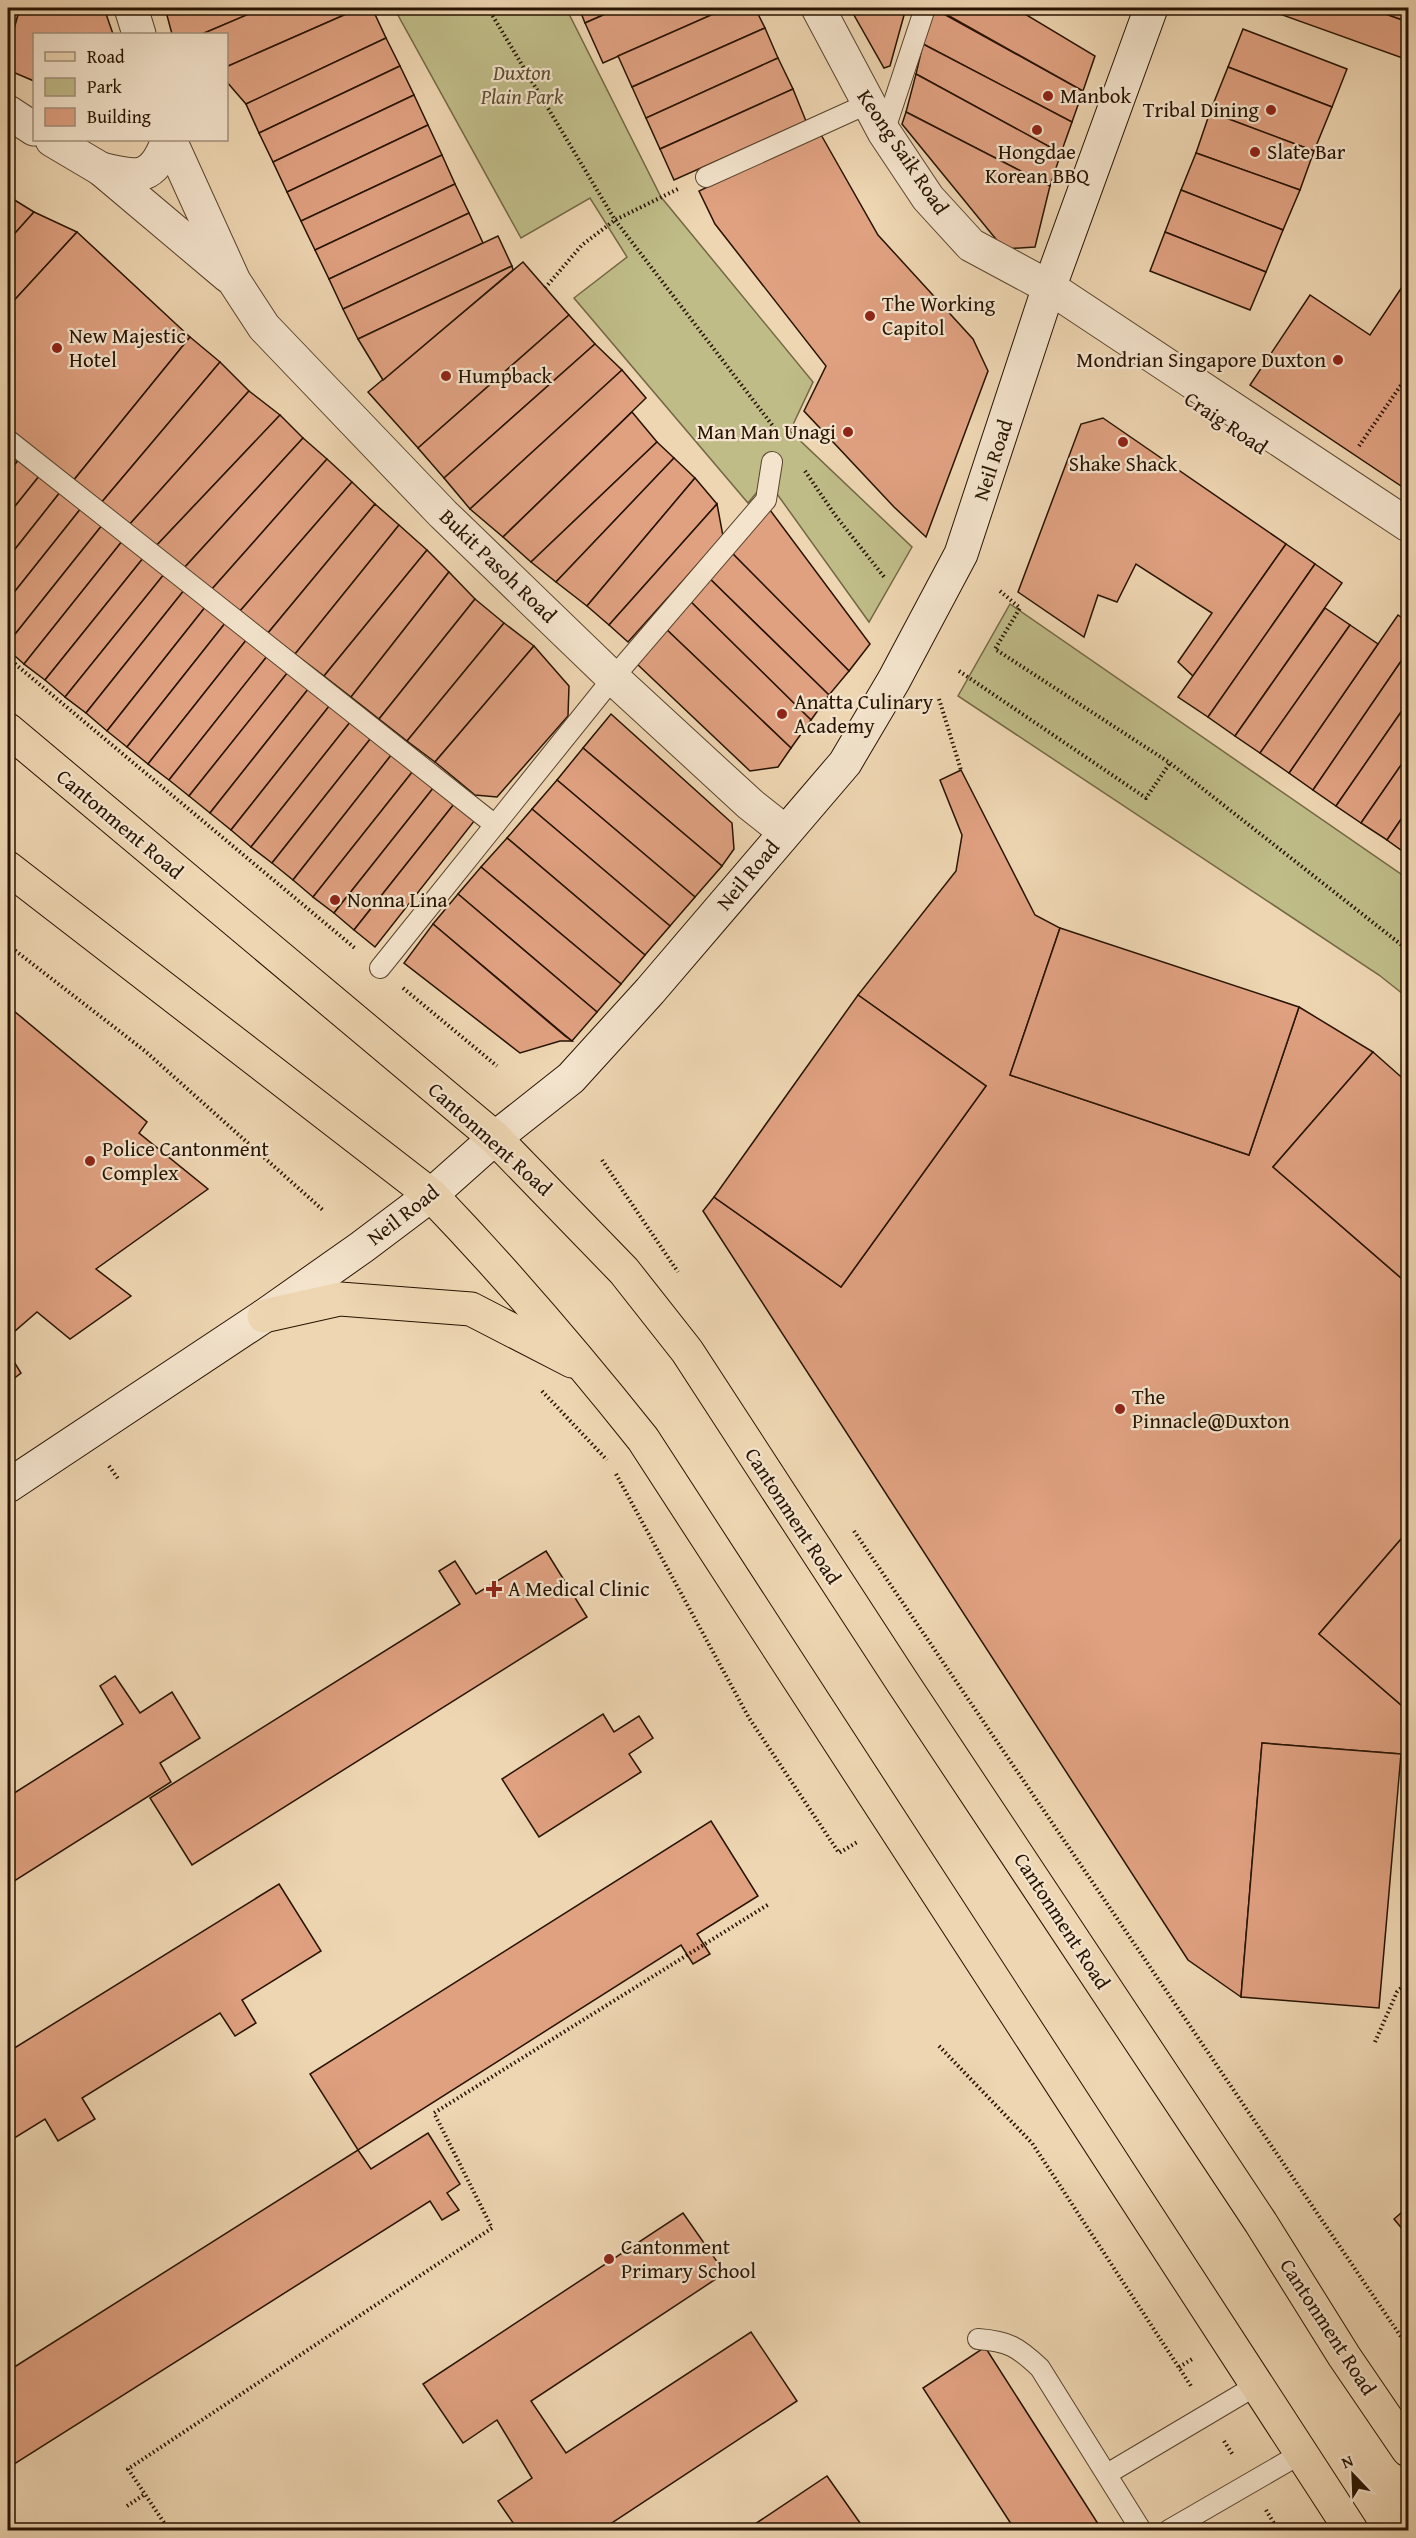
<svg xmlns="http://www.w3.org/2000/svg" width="1416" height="2538" font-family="'Gentium Book Plus',serif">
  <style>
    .green { fill: #bfbc88; stroke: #736844; stroke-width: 1.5 }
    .building { fill: #e0a181; stroke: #271301; stroke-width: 1.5 }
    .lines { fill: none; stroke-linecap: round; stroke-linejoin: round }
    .service-casing { stroke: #59442d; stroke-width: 22 }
    .minor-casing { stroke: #59442d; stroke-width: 35 }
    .secondary-casing { stroke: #271301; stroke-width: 35 }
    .primary-casing { stroke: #271301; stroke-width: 35 }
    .path { stroke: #271301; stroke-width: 4; stroke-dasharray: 1.5 3; stroke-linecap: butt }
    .service { stroke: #f4e4cd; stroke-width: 20 }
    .minor { stroke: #f4e4cd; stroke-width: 33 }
    .secondary { stroke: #f4e4cd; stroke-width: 33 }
    .primary { stroke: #eed6b2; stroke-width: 33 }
    .poi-dot { fill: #8f2418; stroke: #f4e4cd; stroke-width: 2 }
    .labels { text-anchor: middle; stroke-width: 4.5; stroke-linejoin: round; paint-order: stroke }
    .park-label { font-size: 21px; font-style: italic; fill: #5c4e30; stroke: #f4e4cd }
    .poi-label { font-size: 21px; fill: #271301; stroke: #f4e4cd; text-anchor: start }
    .street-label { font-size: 21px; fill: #271301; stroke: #f4e4cd }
  </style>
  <rect width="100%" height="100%" fill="#eed6b2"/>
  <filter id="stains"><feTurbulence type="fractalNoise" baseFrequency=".00333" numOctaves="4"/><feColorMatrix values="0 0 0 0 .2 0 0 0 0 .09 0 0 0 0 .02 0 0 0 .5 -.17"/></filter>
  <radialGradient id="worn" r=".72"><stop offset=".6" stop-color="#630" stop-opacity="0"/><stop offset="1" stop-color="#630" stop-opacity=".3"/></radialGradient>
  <!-- green -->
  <g class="green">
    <path d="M394,8h172l95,189 152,185 -23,49 122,116 -43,75 -102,-142 -19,23 -174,-205 53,-41 -37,-59 -69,40z"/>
    <path d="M1010,604l398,275v119l-29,-23 -421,-279z"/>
  </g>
  <!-- building -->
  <g class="building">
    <path d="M8,8h12l-12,42z"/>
    <path d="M20,8h84l9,26h-79v47l-26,-11v-20z"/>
    <path d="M165,8h98l-61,26h-30z"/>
    <path d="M263,8h97l-134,59v-33h-24z"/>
    <path d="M360,8h12l14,30 -140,66 -20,-23v-14z"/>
    <path d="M579,8h40l-34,15z"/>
    <path d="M619,8h108l-124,55 -18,-40z"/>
    <path d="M727,8h28l10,20 -133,59 -14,-31z"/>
    <path d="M850,8h56l-16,58 -6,2z"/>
    <path d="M933,8l150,83 -11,31 -149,-78z"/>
    <path d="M935,8h80l80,48 -12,35z"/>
    <path d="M1263,8h106l39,14v38z"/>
    <path d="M1369,8h39v14z"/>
    <path d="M765,28l13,30 -132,60 -14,-31z"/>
    <path d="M1243,29l104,40 -15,38 -104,-40z"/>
    <path d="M386,38l14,28 -141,67 -13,-29z"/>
    <path d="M923,44l149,78 -11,31 -145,-79z"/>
    <path d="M778,58l15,31 -133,60 -14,-31z"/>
    <path d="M400,66l14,29 -141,67 -14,-29z"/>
    <path d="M1228,67l104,40 -18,44 -104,-39z"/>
    <path d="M916,74l145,79 -11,33 -144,-74z"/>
    <path d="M793,89l13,32 -132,59 -14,-31z"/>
    <path d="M414,95l14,30 -141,67 -14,-30z"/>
    <path d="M906,112l144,74 -15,61 -31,2 -102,-125z"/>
    <path d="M1210,112l104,39 -14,39 -104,-37z"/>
    <path d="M428,125l14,30 -141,66 -14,-29z"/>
    <path d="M820,133l58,102 95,104 15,32 -62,166 -32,-30 -90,-96 22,-45 -111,-142 -16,-33z"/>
    <path d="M1196,153l104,37 -17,40 -102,-40z"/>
    <path d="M442,155l13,29 -140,66 -14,-29z"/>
    <path d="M455,184l14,29 -140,66 -14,-29z"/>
    <path d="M1181,190l102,40 -17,42 -101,-40z"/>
    <path d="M8,196l26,16 -26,29z"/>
    <path d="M34,212l43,20 -69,75v-66z"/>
    <path d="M469,213l14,30 -140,66 -14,-30z"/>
    <path d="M77,232l113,105 -117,144 -65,-51v-123z"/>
    <path d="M1165,232l101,40 -16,38 -100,-39z"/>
    <path d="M498,236l14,30 -154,73 -15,-30z"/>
    <path d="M523,262l46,53 -151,133 -50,-56z"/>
    <path d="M512,266l1,4 -130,110 -25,-41z"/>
    <path d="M1408,278v203l-4,7 -154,-103 60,-90 60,40z"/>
    <path d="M569,315l26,29 -151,134 -26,-30z"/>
    <path d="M190,337l30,25 -119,141 -28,-22z"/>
    <path d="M595,344l27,26 -152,139 -26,-31z"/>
    <path d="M220,362l29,29 -120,134 -28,-22z"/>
    <path d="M622,370l24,28 -143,139 -33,-28z"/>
    <path d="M249,391l31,24 -124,131 -27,-21z"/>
    <path d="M632,412l25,30 -126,120 -28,-25z"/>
    <path d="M280,415l23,23 -119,130 -28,-22z"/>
    <path d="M1103,418l183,126 -93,132 -15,-14 34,-49 -76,-49 -19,38 -19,-7 -14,42 -66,-45 63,-168z"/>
    <path d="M303,438l24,21 -115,130 -28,-21z"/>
    <path d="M657,442l17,16 -118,124 -25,-20z"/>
    <path d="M8,448l12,10 -12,15z"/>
    <path d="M20,458l20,17 -32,40v-42z"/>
    <path d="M674,458l21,20 -108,128 -31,-24z"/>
    <path d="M327,459l25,23 -112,129 -28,-22z"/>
    <path d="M40,475l21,16 -53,67v-43z"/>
    <path d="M695,478l22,26 -108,121 -22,-19z"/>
    <path d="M352,482l23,22 -107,129 -28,-22z"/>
    <path d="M61,491l21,16 -74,93v-42z"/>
    <path d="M375,504l24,21 -104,129 -27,-21z"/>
    <path d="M717,504l6,32 -95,106 -19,-17z"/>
    <path d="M767,506l103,138 -21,27 -121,-122z"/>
    <path d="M82,507l21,17 -95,119v-43z"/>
    <path d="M103,524l20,16 -99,124 -16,-14v-7z"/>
    <path d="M399,525l28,25 -103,126 -29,-22z"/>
    <path d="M123,540l21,17 -99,123 -21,-16z"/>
    <path d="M1286,544l29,20 -107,153 -30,-20z"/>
    <path d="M728,549l121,122 -20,24 -122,-119z"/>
    <path d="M427,550l22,22 -98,125 -27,-21z"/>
    <path d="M144,557l21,16 -100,124 -20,-17z"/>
    <path d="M1315,564l27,19 -107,153 -27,-19z"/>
    <path d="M449,572l26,27 -96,120 -28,-22z"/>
    <path d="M165,573l20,16 -99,124 -21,-16z"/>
    <path d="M707,576l122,119 -18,25 -123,-121z"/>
    <path d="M185,589l21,17 -99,125 -21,-18z"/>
    <path d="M475,599l29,24 -97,118 -28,-22z"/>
    <path d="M688,599l123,121 -20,28 -125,-119z"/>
    <path d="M206,606l20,16 -99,125 -20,-16z"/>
    <path d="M1325,608l25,17 -90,128 -25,-17z"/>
    <path d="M1398,615l10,7v29l-95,139 -24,-17z"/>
    <path d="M226,622l21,17 -99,125 -21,-17z"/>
    <path d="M504,623l30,23 -99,116 -28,-21z"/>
    <path d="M1350,625l28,19 -89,129 -29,-20z"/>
    <path d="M666,629l125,119 -13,19 -28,4 -113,-107z"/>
    <path d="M247,639l21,16 -99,125 -21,-16z"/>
    <path d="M534,646l35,40 -1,30 -71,81 -22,-2 -40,-33z"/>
    <path d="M1408,651v51l-72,104 -23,-16z"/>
    <path d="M268,655l20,17 -99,124 -20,-16z"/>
    <path d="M288,672l21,16 -99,125 -21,-17z"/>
    <path d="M309,688l21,17 -99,125 -21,-17z"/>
    <path d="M1408,702v53l-47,68 -25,-17z"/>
    <path d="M330,705l21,16 -100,126 -20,-17z"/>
    <path d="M611,714l121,109 2,26 -12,17 -139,-118z"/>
    <path d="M351,721l20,17 -99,125 -21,-16z"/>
    <path d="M371,738l21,16 -99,126 -21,-17z"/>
    <path d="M583,748l139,118 -27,31 -138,-117z"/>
    <path d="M392,754l21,17 -100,126 -20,-17z"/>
    <path d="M1408,755v54l-21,31 -26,-17z"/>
    <path d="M961,770l74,145 25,13 -50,147 239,80 50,-148 74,45 -100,115 135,117v247l-89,103 89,77v32l-7,11 -139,-11 -21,254 -53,-37 -485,-749 11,-14 127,90 145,-201 -128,-91 98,-124 6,-36 -22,-55z"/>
    <path d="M413,771l21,16 -100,126 -21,-16z"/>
    <path d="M557,780l138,117 -25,29 -138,-117z"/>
    <path d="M434,787l20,17 -100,126 -20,-17z"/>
    <path d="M454,804l21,16 -100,127 -21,-17z"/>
    <path d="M532,809l138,117 -25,29 -138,-117z"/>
    <path d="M1408,809v46l-21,-15z"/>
    <path d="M507,838l138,117 -24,29 -140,-117z"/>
    <path d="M481,867l140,117 -24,28 -139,-118z"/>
    <path d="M458,894l139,118 -25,29 -139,-117z"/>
    <path d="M433,924l132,112 7,5h-12l-40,12 -116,-90z"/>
    <path d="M1060,928l239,79 -50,148 -239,-80z"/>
    <path d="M858,995l128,91 -145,201 -127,-90z"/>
    <path d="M8,1006l139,116 -8,11 69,56 -112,80 35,27 -61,43 -33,-27 -29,25z"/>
    <path d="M1373,1052l35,31v201l-135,-117z"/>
    <path d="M8,1352l13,21 -13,10z"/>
    <path d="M1408,1531v180l-89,-77z"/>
    <path d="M546,1551l41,66 -395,248 -42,-67 310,-194 -21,-33 16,-10 21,33z"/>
    <path d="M115,1676l25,37 32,-21 28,46 -40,25 11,19 -163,103v-88l115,-73 -23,-38z"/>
    <path d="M603,1714l11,18 25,-16 14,22 -24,16 12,18 -102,65 -37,-58z"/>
    <path d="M1262,1743l139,11 -22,254 -138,-11z"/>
    <path d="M711,1821l47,75 -61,38 13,20 -17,10 -12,-19 -323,205 -48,-76z"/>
    <path d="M279,1884l42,67 -79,49 14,23 -21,13 -15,-23 -138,85 13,21 -37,22 -13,-22 -37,23v-90z"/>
    <path d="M428,2133l32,51 -13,9 12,17 -17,10 -12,-19 -422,267v-97l350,-221 13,19z"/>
    <path d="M1408,2207v29l-14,-17z"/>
    <path d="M683,2213l42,60 -194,128 35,52 185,-121 46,69 -193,127 2,2h-88l-20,-29 34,-23 -35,-58 -34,23 -40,-59z"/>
    <path d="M985,2347l117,183h-87l-92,-142z"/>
    <path d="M827,2476l38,54h-119z"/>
  </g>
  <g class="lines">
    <defs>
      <g id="service">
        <path d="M884,132l41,-124"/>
        <path d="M706,177l161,-73"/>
        <path d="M8,440l487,385"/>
        <path d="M380,968l233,-290 153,-178 6,-38"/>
        <path d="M978,2339c30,2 40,8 62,29l101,162"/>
        <path d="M1107,2474l150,-89"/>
        <path d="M1169,2530l133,-77"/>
      </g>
      <g id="minor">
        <path d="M131,8l8,26"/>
        <path d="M818,8l66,124 44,66 43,47 78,42 359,238"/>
        <path d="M8,112l26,17"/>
        <path d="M52,140l49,29 127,107"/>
        <path d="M170,140l64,141 30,46 179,187 170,164 137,126 34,27"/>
        <path d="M101,169c38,10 52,11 67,-29"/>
      </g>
      <path id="secondary" d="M8,1486l256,-170 98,-69 69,-52 64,-57 76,-60 79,-87 195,-228 49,-83 67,-126 83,-252 107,-294"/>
      <g id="primary">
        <path d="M8,730l487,408 129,133 63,80 214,329 360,543 83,133 64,94"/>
        <path d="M8,868l423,327c75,78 145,160 212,244l708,1091"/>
        <path d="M264,1316l76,-17 131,10 101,52"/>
      </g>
    </defs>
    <!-- service casing -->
    <use href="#service" class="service-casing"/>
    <!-- minor casing -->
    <use href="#minor" class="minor-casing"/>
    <!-- secondary casing -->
    <use href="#secondary" class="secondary-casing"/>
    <!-- primary casing -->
    <use href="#primary" class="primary-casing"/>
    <!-- path -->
    <g class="path">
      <path d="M488,8l127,212 161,210"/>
      <path d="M545,288l37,-43 33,-25 63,-31"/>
      <path d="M1359,446l49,-71"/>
      <path d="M805,471l30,44 50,63"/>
      <path d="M1000,591l20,17 -25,41 175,114 238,187"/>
      <path d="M8,658l348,291"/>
      <path d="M959,671l187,127 24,-35"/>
      <path d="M939,699l22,71"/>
      <path d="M8,945l137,106 179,160"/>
      <path d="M403,988l94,78"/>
      <path d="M602,1160l76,112"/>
      <path d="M542,1391l65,69"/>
      <path d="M109,1466l10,14"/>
      <path d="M616,1474l133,244 90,135 20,-12"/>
      <path d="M854,1531l554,816"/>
      <path d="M1375,2042l22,-50 11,-11"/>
      <path d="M939,2046l93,97 159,243"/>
      <path d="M1179,2367l15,-9"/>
      <path d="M1224,2441l9,14"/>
      <path d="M127,2506l18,-12"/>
      <path d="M1266,2510l12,20"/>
      <path d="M169,2530l-41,-61 364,-241 -58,-115 335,-209"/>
    </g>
    <!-- service -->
    <use href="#service" class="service"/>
    <!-- minor -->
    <use href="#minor" class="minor"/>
    <!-- secondary -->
    <use href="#secondary" class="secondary"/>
    <!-- primary -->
    <use href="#primary" class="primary"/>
  </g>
  <!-- markers -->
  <g class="poi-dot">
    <circle cx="1048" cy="96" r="6"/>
    <circle cx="1271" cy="110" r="6"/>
    <circle cx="1037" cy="130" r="6"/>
    <circle cx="1255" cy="152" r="6"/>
    <circle cx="870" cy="316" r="6"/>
    <circle cx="57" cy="348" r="6"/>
    <circle cx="1338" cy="360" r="6"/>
    <circle cx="446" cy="376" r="6"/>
    <circle cx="848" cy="432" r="6"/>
    <circle cx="1123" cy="442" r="6"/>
    <circle cx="782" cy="714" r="6"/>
    <circle cx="335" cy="900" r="6"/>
    <circle cx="90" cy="1161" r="6"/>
    <circle cx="1120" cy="1409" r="6"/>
    <path d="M491 1580h6v6h6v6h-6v6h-6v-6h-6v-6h6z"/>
    <circle cx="609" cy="2259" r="6"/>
  </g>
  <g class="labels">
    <!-- park labels -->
    <g class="park-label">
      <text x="522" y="80">Duxton<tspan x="522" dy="24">Plain Park</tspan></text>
    </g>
    <!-- poi labels -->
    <g class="poi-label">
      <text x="1060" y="103">Manbok</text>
      <text x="1259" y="117" text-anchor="end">Tribal Dining</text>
      <text x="1037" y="159" text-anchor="middle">Hongdae<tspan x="1037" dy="24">Korean BBQ</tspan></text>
      <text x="1267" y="159">Slate Bar</text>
      <text x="882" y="311">The Working<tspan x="882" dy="24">Capitol</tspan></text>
      <text x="69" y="343">New Majestic<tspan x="69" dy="24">Hotel</tspan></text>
      <text x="1326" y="367" text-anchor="end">Mondrian Singapore Duxton</text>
      <text x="458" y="383">Humpback</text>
      <text x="836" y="439" text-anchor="end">Man Man Unagi</text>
      <text x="1123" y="471" text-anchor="middle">Shake Shack</text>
      <text x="794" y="709">Anatta Culinary<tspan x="794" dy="24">Academy</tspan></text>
      <text x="347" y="907">Nonna Lina</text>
      <text x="102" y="1156">Police Cantonment<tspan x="102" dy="24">Complex</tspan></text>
      <text x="1132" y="1404">The<tspan x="1132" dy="24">Pinnacle@Duxton</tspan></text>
      <text x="508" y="1596">A Medical Clinic</text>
      <text x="621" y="2254">Cantonment<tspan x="621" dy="24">Primary School</tspan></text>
    </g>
    <!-- street labels -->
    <g class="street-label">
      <text transform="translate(903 152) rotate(56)" y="7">Keong Saik Road</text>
      <text transform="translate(1226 423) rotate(34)" y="7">Craig Road</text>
      <text transform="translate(993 460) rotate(-72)" y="7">Neil Road</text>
      <text transform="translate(498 566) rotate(44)" y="7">Bukit Pasoh Road</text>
      <text transform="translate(120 824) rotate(40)" y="7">Cantonment Road</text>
      <text transform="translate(748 875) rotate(-50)" y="7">Neil Road</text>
      <text transform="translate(490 1139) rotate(42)" y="7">Cantonment Road</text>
      <text transform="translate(403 1215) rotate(-38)" y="7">Neil Road</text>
      <text transform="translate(793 1516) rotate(57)" y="7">Cantonment Road</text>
      <text transform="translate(1062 1921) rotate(57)" y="7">Cantonment Road</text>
      <text transform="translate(1328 2327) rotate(57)" y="7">Cantonment Road</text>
    </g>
  </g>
  <!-- margin -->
  <rect width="1416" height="2538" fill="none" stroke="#eed6b2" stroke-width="30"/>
  <rect x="9" y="9" width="1398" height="2520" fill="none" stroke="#271301" stroke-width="3"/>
  <rect x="15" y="15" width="1386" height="2508" fill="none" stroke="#271301" stroke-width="1.5"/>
  <!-- legend -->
  <rect x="33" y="33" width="195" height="108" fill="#f4e4cd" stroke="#a2907b" stroke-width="1.5"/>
  <rect x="45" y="52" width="30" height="9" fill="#eed6b2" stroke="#a2907b" stroke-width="1.5"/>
  <text x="87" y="63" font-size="18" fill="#271301">Road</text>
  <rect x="45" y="78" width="30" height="18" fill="#bfbc88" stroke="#a2907b" stroke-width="1.5"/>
  <text x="87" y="93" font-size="18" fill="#271301">Park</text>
  <rect x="45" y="108" width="30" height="18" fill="#e0a181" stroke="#a2907b" stroke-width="1.5"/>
  <text x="87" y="123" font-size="18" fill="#271301">Building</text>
  <!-- north arrow -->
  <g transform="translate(1353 2475) rotate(337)" stroke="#f4e4cd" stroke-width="4.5" paint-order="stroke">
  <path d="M0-4.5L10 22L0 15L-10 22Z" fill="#271301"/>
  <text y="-9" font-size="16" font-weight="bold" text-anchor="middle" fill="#271301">N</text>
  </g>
  <rect width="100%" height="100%" filter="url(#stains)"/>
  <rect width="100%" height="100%" fill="url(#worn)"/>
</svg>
